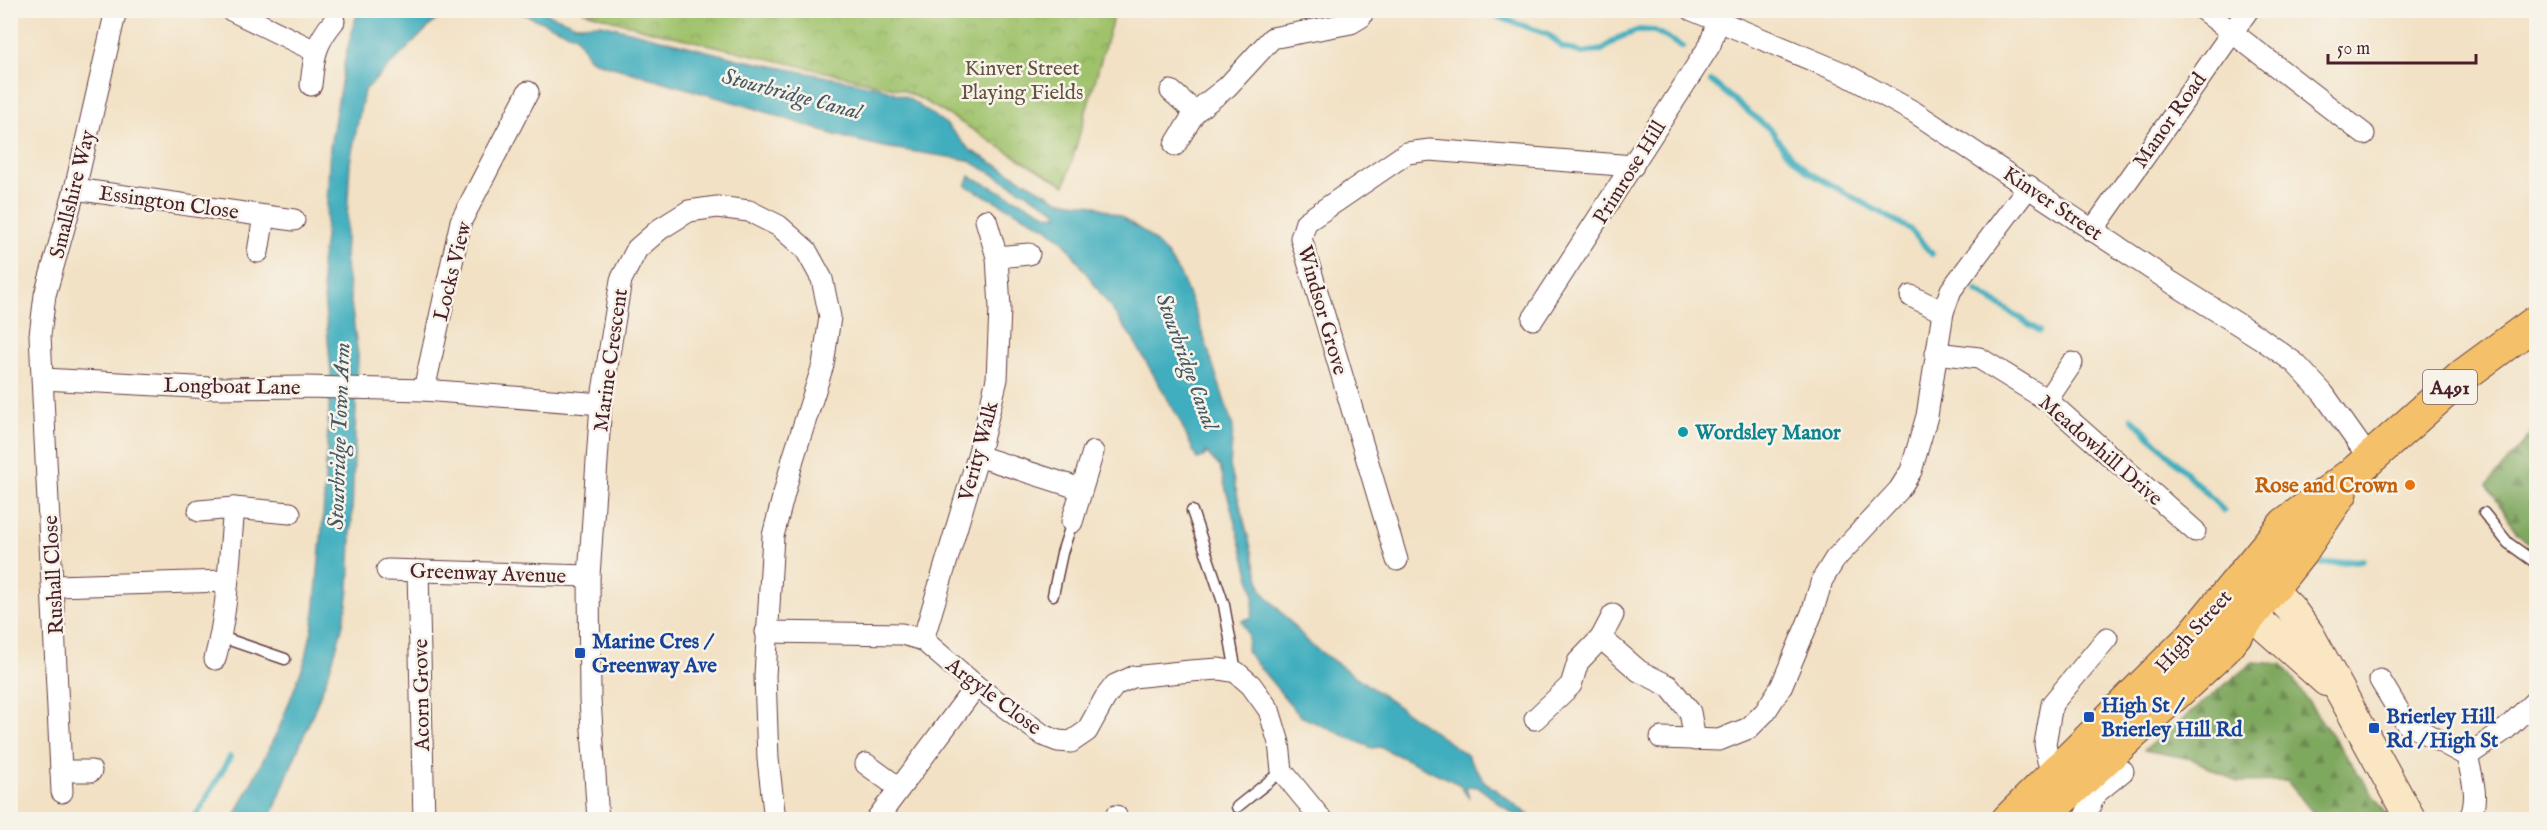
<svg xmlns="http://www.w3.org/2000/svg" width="2547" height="830" font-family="'IM FELL English',serif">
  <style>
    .forest { fill: url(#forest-firs); stroke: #646445; stroke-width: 1.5 }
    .park { fill: url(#park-crowns); stroke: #74704b; stroke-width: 1.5 }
    .water { fill: #41aebe; stroke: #466674; stroke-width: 1.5 }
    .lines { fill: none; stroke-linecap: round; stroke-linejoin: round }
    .stream { stroke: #41aebe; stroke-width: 6 }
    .lane-casing { stroke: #633c42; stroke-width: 13 }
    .street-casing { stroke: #633c42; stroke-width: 23 }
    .secondary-casing { stroke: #633c42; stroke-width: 32 }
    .highway-casing { stroke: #633c42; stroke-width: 35 }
    .lane { stroke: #fff; stroke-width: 10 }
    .street { stroke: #fff; stroke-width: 21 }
    .secondary { stroke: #fbe6c3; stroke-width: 30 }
    .highway { stroke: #f4c16a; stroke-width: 33 }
    .culture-dot { fill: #0f9aa8; stroke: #f7f3e8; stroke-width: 2 }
    .food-dot { fill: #e8710a; stroke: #f7f3e8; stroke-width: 2 }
    .transit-dot { fill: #1a4fb4; stroke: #f7f3e8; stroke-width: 2 }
    .labels { text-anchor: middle; stroke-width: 5; stroke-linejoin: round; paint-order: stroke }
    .shield { fill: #f7f3e8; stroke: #7e5f64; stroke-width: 1.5 }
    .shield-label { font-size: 20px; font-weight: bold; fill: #4a1f2b }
    .park-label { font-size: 21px; fill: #64503e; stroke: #f7f3e8 }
    .street-label { font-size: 21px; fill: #4a1f2b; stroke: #f7f3e8 }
    .culture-label { font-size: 21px; font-weight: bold; fill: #0d838f; stroke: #f7f3e8; text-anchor: start }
    .food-label { font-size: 21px; font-weight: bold; fill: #c56008; stroke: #f7f3e8; text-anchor: end }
    .transit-label { font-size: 21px; font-weight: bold; fill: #164399; stroke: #f7f3e8; text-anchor: start }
    .water-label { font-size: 22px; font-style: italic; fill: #465866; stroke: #f7f3e8 }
  </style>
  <defs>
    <pattern id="forest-firs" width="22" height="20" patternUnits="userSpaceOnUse" patternTransform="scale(1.5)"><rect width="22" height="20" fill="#7fa85f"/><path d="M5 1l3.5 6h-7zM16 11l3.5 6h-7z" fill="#6a884f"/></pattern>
    <pattern id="park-crowns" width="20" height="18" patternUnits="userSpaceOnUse" patternTransform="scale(1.5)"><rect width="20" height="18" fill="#9fc26b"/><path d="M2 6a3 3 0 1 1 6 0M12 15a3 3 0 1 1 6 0" fill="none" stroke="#8aa65d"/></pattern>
  </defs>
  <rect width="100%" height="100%" fill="#f7f3e8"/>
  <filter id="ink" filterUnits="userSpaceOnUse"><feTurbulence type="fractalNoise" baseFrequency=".0167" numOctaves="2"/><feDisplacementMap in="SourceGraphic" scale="12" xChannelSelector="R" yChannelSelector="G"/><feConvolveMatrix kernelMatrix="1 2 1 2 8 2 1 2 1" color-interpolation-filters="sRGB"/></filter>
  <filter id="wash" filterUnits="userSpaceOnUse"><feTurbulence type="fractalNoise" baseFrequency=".008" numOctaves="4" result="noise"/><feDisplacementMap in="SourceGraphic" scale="24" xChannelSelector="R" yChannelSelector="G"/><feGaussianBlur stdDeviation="1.35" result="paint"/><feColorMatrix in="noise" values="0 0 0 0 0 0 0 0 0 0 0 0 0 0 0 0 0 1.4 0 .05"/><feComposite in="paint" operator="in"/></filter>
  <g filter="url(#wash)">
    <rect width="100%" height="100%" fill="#f2e1c4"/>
    <!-- forest -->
    <g class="forest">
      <path d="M2536,428v122l-19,-17 -30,-48z"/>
      <path d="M2253,662l29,2 108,155h-72l-31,-38 -50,1 -45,-23 -48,-9z"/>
    </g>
    <!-- park -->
    <path class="park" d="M582,11l533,-1v1l-50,174c-56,-29 -106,-68 -162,-95l-256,-60z"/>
    <!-- water -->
    <g class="water">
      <path d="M358,11h87l-81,80 -14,71 -5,95 13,99 -9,234c-10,81 -53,154 -78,229l-38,1 47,-94 25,-65 8,-36 10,-107 8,-146 -10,-108 4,-26 5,-91 16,-93z"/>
      <path d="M516,11h25l35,14 26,-1 136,35 140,28 28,10 40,27 24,26 88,50 36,5 26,11 26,17 20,20 15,23 15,37 37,114 -3,39 32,125 49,54 156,110 17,26 50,38h-14l-42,-32 -12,-1 3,12 -10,-14 -79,-37 -8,1 -72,-32 -53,-64 1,-17 -6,-14 10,-4 2,-24 -34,-126 -14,-15 -2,5 -7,2 -18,-40 -46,-80 -68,-96 -18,-15 -81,-42 4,-10 78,39 10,1 -5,-8 -85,-48 -84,-13 -49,-12 -81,-27 -155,-45 -10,-5 -13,-22z"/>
    </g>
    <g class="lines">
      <!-- stream -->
      <g class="stream">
        <path d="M1487,10l11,7 50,17 14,13 21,6 19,-3 16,-12 21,-8 16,1 28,16"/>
        <path d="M1711,81l62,51 10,16 25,24 102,57 22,25"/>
        <path d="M1977,291l63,40"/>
        <path d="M2132,418l92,93"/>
        <path d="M2322,564l41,-4"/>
        <path d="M191,820l8,-9 31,-54"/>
      </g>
    </g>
  </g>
  <g filter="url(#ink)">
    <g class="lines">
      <defs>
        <g id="lane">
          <path d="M1192,511l32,94 12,67"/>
          <path d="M2484,513l24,30 28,20"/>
          <path d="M1053,595l9,-42 10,-31"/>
          <path d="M221,637l64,22"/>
          <path d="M1237,807l45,-36"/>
        </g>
        <g id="street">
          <path d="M231,10l84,41"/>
          <path d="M1692,10l151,63 71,39 257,170 89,56 35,25 28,30 46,65"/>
          <path d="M2203,10l161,124"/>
          <path d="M311,85c3,-29 4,-41 23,-64"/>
          <path d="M1171,91l24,21 -20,33"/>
          <path d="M1195,112l32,-25 45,-49 79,-15 10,-6 2,-7"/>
          <path d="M75,189l219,31"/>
          <path d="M2092,231l156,-221"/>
          <path d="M258,252l6,-36"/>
          <path d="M997,257l32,-3"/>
          <path d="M1911,296l32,16"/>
          <path d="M1533,319l177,-274 8,-25"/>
          <path d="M1936,353l43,5 68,42 148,131"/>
          <path d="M43,379l170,9 92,-1 119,3 177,14"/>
          <path d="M424,390l37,-169 67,-129"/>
          <path d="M2047,400l25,-37"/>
          <path d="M978,456l103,33"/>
          <path d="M199,511l35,-3 56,5"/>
          <path d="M1072,522l21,-70"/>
          <path d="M1397,560l-96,-322 5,-16 101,-69 23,-3 203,16"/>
          <path d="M387,570l202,6"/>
          <path d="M418,571l6,249"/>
          <path d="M54,586l172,-5"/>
          <path d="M766,632l136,2 21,6 53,46 67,49 15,6 13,1 16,-11 18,-33 10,-13 18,-8 57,-6 29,-2 17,3 15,13 18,25 10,33 3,28 40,49"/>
          <path d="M1601,638l38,33 30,15 21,26 5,28"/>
          <path d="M923,640l55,-184 19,-77 3,-71 -3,-51 -11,-37"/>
          <path d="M215,659c13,-49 14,-101 19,-151"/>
          <path d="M2380,680l26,43 61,33"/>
          <path d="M1535,719l36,-34 7,-23 23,-24 12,-23"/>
          <path d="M1661,738l58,2 30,-12 16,-16 16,-25 31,-74 10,-33 13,-21 64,-69 12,-19 16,-55 16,-104 8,-22 78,-104"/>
          <path d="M866,764l33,24"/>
          <path d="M61,771h30"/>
          <path d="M2061,781l-4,-10 -9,-10 -3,-17 7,-40 55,-66"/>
          <path d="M62,792l-22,-457 5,-40 30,-106 41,-179"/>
          <path d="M598,820l-8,-121 -1,-123 12,-172 20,-124 16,-31 23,-20 29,-18 28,-4 32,4 30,15 27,24 16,29 8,38 -7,48 -30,94 -20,77 -8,140 3,83 7,61"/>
          <path d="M876,820l100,-134"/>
          <path d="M1113,820l3,-4"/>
          <path d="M2083,820l13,-27 27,-22"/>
          <path d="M2469,820c11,-22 3,-42 -2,-64l39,-27 30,-29"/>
        </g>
        <g id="secondary">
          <path d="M2248,584l24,6 18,18 19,26 102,186"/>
          <path d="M2242,593l10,22 74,66"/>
        </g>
        <g id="highway">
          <path d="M2008,820l183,-182 94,-114 71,-53 109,-97 71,-52"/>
          <path d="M2039,820l184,-170 78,-98 40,-59"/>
        </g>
      </defs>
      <!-- lane casing -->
      <use href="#lane" class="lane-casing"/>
      <!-- street casing -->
      <use href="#street" class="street-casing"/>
      <!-- secondary casing -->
      <use href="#secondary" class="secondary-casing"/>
      <!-- highway casing -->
      <use href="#highway" class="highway-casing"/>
      <!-- lane -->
      <use href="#lane" class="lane"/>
      <!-- street -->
      <use href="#street" class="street"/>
      <!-- secondary -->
      <use href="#secondary" class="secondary"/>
      <!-- highway -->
      <use href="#highway" class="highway"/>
    </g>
  </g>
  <!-- markers -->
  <circle class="culture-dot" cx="1683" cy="432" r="6"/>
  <circle class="food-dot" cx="2410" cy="485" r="6"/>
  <g class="transit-dot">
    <rect x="574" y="647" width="12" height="12" rx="3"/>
    <rect x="2083" y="711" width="12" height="12" rx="3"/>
    <rect x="2368" y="722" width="12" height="12" rx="3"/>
  </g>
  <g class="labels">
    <!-- shield labels -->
    <rect class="shield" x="2423" y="370" width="54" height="34" rx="4.5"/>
    <g class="shield-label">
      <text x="2450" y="394">A491</text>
    </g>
    <!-- park labels -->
    <g class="park-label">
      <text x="1022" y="75">Kinver Street<tspan x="1022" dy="24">Playing Fields</tspan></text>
    </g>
    <!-- street labels -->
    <g class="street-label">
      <text transform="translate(2169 120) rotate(-55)" y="7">Manor Road</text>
      <text transform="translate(1629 172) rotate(-58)" y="7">Primrose Hill</text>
      <text transform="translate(72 194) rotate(-76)" y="7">Smallshire Way</text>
      <text transform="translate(169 202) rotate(8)" y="7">Essington Close</text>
      <text transform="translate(2053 203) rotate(34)" y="7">Kinver Street</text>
      <text transform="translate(452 271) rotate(-76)" y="7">Locks View</text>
      <text transform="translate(1323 310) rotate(74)" y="7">Windsor Grove</text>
      <text transform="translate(610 360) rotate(-82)" y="7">Marine Crescent</text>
      <text transform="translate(232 386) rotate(1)" y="7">Longboat Lane</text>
      <text transform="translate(2101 450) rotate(41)" y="7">Meadowhill Drive</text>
      <text transform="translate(978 451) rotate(-75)" y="7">Verity Walk</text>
      <text transform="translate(488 573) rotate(2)" y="7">Greenway Avenue</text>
      <text transform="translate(53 575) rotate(-93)" y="7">Rushall Close</text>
      <text transform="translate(2193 631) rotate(-48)" y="7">High Street</text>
      <text transform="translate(421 695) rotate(-91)" y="7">Acorn Grove</text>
      <text transform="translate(994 696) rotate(37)" y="7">Argyle Close</text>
    </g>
    <!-- culture labels -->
    <g class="culture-label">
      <text x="1695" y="439">Wordsley Manor</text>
    </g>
    <!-- food labels -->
    <g class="food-label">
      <text x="2398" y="492">Rose and Crown</text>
    </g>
    <!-- transit labels -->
    <g class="transit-label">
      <text x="592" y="648">Marine Cres /<tspan x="592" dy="24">Greenway Ave</tspan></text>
      <text x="2101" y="712">High St /<tspan x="2101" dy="24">Brierley Hill Rd</tspan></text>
      <text x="2386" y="723">Brierley Hill<tspan x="2386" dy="24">Rd / High St</tspan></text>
    </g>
    <!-- water labels -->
    <g class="water-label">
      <text transform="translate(792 93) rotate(15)" y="8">Stourbridge Canal</text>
      <text transform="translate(1188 361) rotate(70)" y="8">Stourbridge Canal</text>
      <text transform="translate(338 436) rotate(-88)" y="8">Stourbridge Town Arm</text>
    </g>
  </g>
  <!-- margin -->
  <rect width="2547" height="830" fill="none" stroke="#f7f3e8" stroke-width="36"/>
  <!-- scale -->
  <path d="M2328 54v9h148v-9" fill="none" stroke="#4a1f2b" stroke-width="3"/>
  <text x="2337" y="54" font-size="18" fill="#4a1f2b" stroke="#f7f3e8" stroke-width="4.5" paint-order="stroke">50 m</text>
</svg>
